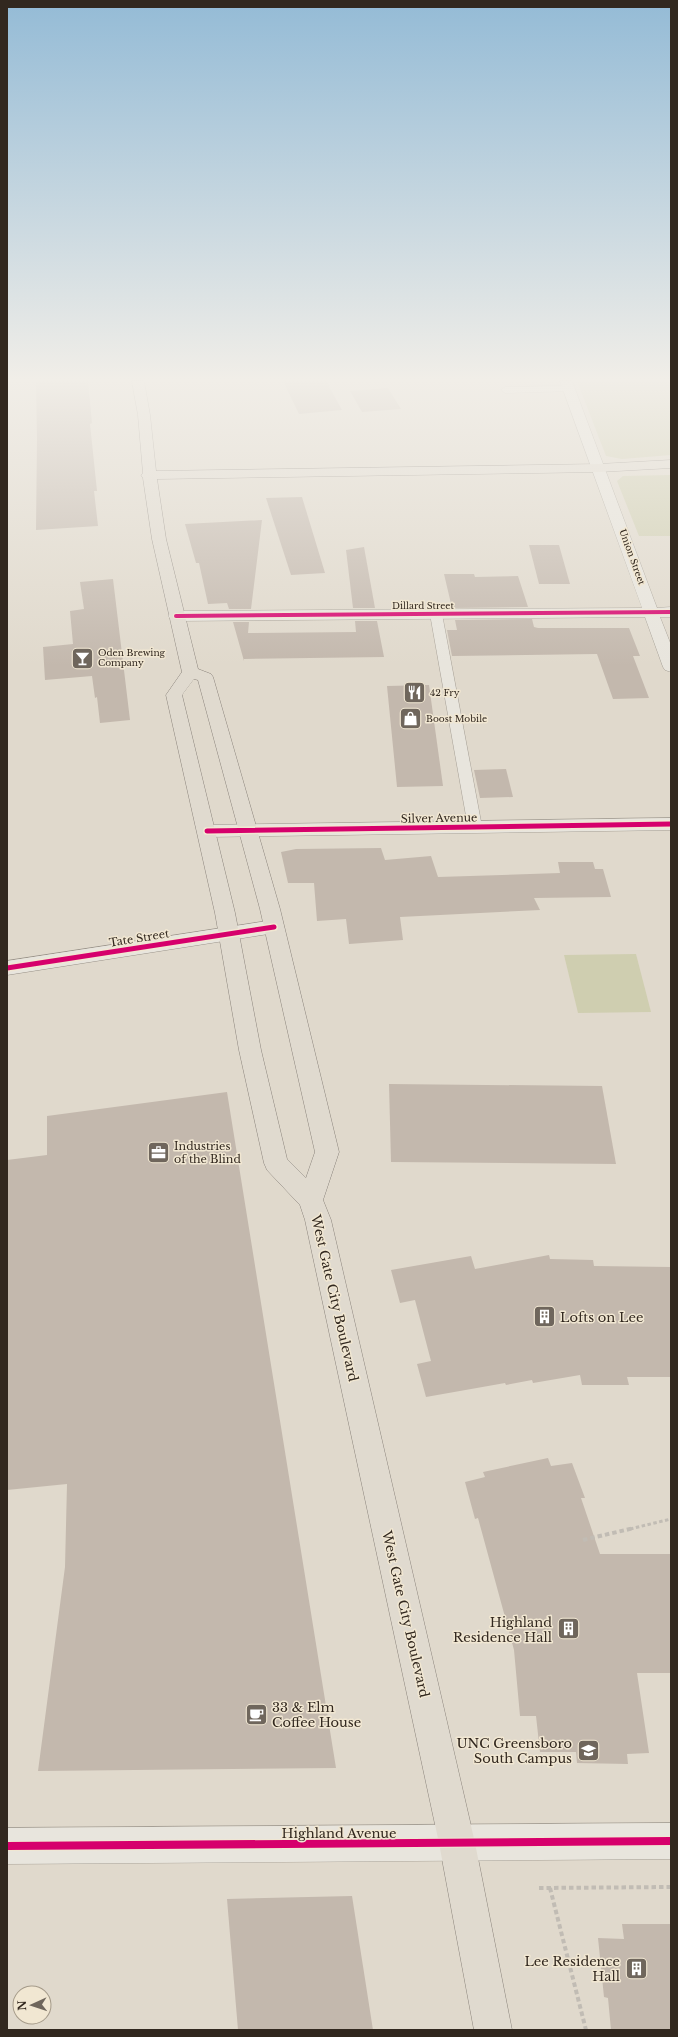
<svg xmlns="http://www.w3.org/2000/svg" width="678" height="2037" font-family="'Libre Baskerville',serif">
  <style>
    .green { fill: #cfceb0 }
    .building { fill: #c3b8ad }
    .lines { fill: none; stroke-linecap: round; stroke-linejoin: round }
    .lane-casing { stroke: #a59f95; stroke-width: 1 }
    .street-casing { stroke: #a59f95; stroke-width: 1 }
    .secondary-casing { stroke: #958e85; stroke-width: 1 }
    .primary-casing { stroke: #8b847c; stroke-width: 1 }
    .path-far1 { stroke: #c1bcb4; stroke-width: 3; stroke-dasharray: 3.5 2.5; stroke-linecap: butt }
    .path { stroke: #c1bcb4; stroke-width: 4; stroke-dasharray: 4.5 3; stroke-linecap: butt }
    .lane { fill: #e8e5dd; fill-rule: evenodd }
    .street { fill: #e8e5dd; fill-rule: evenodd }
    .secondary { fill: #e8e5dd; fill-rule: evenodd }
    .primary { fill: #e0dacf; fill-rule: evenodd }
    .cycleway-far2-casing { stroke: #f1e7d2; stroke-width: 6 }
    .cycleway-far1-casing { stroke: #f1e7d2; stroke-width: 8 }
    .cycleway-casing { stroke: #f1e7d2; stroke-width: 10 }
    .cycleway-far2 { stroke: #d6006c; stroke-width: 4 }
    .cycleway-far1 { stroke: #d6006c; stroke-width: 5 }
    .cycleway { stroke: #d6006c; stroke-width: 8 }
    .labels { text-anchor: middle; stroke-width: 3; stroke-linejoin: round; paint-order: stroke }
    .far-street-label { font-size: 9px; fill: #32281f; stroke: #f1e7d2 }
    .far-poi-label { font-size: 9px; fill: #32281f; stroke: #f1e7d2; text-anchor: start }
    .street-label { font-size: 11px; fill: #32281f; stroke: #f1e7d2 }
    .poi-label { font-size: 11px; fill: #32281f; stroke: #f1e7d2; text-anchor: start }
    .near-street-label { font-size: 13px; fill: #32281f; stroke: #f1e7d2 }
    .near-poi-label { font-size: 13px; fill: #32281f; stroke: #f1e7d2; text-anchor: end }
  </style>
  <rect width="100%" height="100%" fill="#e0d9cc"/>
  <!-- green -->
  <g class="green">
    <path d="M577,381h94v74l-49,4 -16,-3z"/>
    <path d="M671,475v61h-32l-22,-55 6,-5z"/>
    <path d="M636,954l15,58 -73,1 -14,-58z"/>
  </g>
  <!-- building -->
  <g class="building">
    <path d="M36,381h52l4,42 -2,1 7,67h-3l4,35 -62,4 1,-91z"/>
    <path d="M283,381h43l16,29 -43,4z"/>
    <path d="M388,388l13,21 -39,3 -12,-21z"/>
    <path d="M302,497l23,76 -34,2 -25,-77z"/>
    <path d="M262,520l-11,89h-22l-2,-6 -19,1 -9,-41h-3l-11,-39z"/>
    <path d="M529,545h30l11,39h-31z"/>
    <path d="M364,547l11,61h-22l-7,-58z"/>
    <path d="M444,574h30l1,3 43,-1 10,31 -76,1z"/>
    <path d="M113,579l17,141 -30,3 -3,-26 -2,1 -3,-22 -47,4 -2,-33 30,-3 -3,-33 14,-2 -4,-27z"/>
    <path d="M532,619l2,8 4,1h91l11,28h-7l16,42 -36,1 -16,-45 -145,2 -5,-26h10l-2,-10z"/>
    <path d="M355,621h22l7,36 -140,2v2l-11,-39h16l-1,11 108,-1z"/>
    <path d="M429,685l14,101 -46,1 -10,-101z"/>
    <path d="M506,769l7,28 -33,1 -6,-28z"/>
    <path d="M381,848l4,12 46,-4 7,21 122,-4 -2,-11h35l2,7h8l8,28 -77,1 6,12 -140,7 3,23 -54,4 -3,-25 -29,2 -3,-38h-26l-7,-31 15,-3z"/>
    <path d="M389,1084l213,2 14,78 -225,-2z"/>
    <path d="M227,1092l109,676 -298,3 27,-204 2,-83 -60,6v-330l40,-5v-39z"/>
    <path d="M549,1255l1,4 43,1 1,6 77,1v110h-44l2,8h-47l-2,-10 -47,8 -1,-3 -26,5 -1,-2 -79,14 -9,-33 14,-3 -16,-61 -15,3 -9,-33 80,-14 4,13z"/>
    <path d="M548,1458l3,8 21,-3 13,35h-4l19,56h71v119h-34l12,80 -22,1 1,10 -51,-1 -1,-11h-36l-4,-36h-16l-6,-66 -36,-132 -3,1 -10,-37 20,-5 -2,-5z"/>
    <path d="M352,1896l21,134h-135l-11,-131z"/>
    <path d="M622,1924h49v106h-60l-3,-32 -4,-1 -6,-59 26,1z"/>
  </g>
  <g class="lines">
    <defs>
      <g id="lane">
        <path d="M570,386l3,1v4l-68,2 -4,-3 4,-3z"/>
        <path d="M436,610l6,4 40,213 -2,3h-10l-2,-3 -38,-213z"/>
      </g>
      <g id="street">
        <path d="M560,381h12l85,227 14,-1v10h-11l11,28v27l-6,-2 -2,-3 -18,-50 -469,4 -5,-2 -3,-3 3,-3 5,-2 466,-3z"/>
        <path d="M671,818v12l-464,7 -7,-2 -2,-4 2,-4 7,-2z"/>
        <path d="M671,1823v36l-664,5v-36z"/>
      </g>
      <path id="secondary" d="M274,920l7,2 3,5 -3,5 -274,43v-14z"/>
      <path id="primary" d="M132,381h12l6,34 6,56 443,-7 72,-4v8l-72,4 -442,7 9,60 32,130 13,5 2,3 67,232 59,243 -16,48 8,20 144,623 37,187h-38l-35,-187 -134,-623 -5,-15 -33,-35 -3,-7 -25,-113 -24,-137 -49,-218 16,-23 -30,-133 -9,-61 -2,-3 2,-2 -5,-58zM194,679l4,1 62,229 55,243 -9,26 -19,-19 -26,-109 -26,-137 -53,-218z"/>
    </defs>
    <!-- lane casing -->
    <use href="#lane" class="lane-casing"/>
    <!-- street casing -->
    <use href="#street" class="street-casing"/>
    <!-- secondary casing -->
    <use href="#secondary" class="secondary-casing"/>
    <!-- primary casing -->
    <use href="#primary" class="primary-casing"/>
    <!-- path-far1 -->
    <path class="path-far1" d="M630,1529l41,-10"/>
    <!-- path -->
    <g class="path">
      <path d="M583,1540l51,-12"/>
      <path d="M539,1888l132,-1"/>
      <path d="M550,1888l36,142"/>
    </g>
    <!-- lane -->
    <use href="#lane" class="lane"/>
    <!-- street -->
    <use href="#street" class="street"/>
    <!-- secondary -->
    <use href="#secondary" class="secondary"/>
    <!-- primary -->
    <use href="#primary" class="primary"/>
    <defs>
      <path id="cycleway-far2" d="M176,616l495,-4"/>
      <g id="cycleway-far1">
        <path d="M207,831l464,-7"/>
        <path d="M7,968l267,-41"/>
      </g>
      <path id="cycleway" d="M7,1846l664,-5"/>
    </defs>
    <!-- cycleway-far2 casing -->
    <use href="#cycleway-far2" class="cycleway-far2-casing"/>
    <!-- cycleway-far1 casing -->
    <use href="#cycleway-far1" class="cycleway-far1-casing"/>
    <!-- cycleway casing -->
    <use href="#cycleway" class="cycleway-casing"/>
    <!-- cycleway-far2 -->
    <use href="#cycleway-far2" class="cycleway-far2"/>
    <!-- cycleway-far1 -->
    <use href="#cycleway-far1" class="cycleway-far1"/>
    <!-- cycleway -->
    <use href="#cycleway" class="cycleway"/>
  </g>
  <!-- sky -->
  <linearGradient id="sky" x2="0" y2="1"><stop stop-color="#94bbd6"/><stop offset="0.57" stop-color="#f1eee8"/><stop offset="1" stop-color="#f1eee8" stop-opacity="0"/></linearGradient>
  <rect width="678" height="666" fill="url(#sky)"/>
  <!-- icons -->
  <defs>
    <symbol id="bar-square" viewBox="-11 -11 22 22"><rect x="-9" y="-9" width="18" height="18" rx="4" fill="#6f665c" stroke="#f1e7d2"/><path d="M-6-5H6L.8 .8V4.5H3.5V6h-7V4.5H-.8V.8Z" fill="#fff"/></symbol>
    <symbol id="restaurant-square" viewBox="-11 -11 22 22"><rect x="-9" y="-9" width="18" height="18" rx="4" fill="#6f665c" stroke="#f1e7d2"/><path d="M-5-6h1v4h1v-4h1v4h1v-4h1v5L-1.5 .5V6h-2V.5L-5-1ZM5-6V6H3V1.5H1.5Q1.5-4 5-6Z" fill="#fff"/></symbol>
    <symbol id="shop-square" viewBox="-11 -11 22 22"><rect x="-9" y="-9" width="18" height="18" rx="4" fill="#6f665c" stroke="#f1e7d2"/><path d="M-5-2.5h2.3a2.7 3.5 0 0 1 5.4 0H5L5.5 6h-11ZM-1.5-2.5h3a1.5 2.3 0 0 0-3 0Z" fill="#fff"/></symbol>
    <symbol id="office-square" viewBox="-11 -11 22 22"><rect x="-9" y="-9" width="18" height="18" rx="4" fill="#6f665c" stroke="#f1e7d2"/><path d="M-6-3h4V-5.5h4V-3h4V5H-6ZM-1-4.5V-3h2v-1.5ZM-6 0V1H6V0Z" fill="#fff"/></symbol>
    <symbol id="building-square" viewBox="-11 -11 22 22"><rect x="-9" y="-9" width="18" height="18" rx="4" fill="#6f665c" stroke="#f1e7d2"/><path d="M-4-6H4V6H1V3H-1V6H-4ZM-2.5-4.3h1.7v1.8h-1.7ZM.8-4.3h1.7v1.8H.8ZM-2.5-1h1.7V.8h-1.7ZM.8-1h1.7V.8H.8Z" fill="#fff"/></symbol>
    <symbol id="cafe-square" viewBox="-11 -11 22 22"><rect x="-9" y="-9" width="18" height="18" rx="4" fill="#6f665c" stroke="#f1e7d2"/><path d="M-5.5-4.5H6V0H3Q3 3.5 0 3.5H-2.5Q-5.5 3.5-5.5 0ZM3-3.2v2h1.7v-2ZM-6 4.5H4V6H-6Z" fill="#fff"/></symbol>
    <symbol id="university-square" viewBox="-11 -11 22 22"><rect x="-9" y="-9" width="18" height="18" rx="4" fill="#6f665c" stroke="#f1e7d2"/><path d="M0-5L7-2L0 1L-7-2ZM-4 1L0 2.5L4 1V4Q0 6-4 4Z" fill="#fff"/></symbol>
  </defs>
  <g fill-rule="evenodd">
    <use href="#bar-square" x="70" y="646" width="25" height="25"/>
    <use href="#restaurant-square" x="402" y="680" width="25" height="25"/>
    <use href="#shop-square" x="398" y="706" width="25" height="25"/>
    <use href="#office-square" x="146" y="1140" width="25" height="25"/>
    <use href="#building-square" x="532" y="1304" width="25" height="25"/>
    <use href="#building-square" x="556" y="1616" width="25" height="25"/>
    <use href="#cafe-square" x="244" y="1702" width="25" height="25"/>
    <use href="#university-square" x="576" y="1738" width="25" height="25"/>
    <use href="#building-square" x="624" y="1956" width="25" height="25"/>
  </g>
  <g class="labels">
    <!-- far-street labels -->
    <g class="far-street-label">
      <text transform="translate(632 557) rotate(70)" y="3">Union Street</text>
      <text x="423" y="609">Dillard Street</text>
    </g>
    <!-- far-poi labels -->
    <g class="far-poi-label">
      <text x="98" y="656">Oden Brewing<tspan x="98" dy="10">Company</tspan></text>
      <text x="430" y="696">42 Fry</text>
      <text x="426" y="722">Boost Mobile</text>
    </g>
    <!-- street labels -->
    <g class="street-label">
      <text transform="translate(439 818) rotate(-1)" y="4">Silver Avenue</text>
      <text transform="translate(139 938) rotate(-9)" y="4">Tate Street</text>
    </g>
    <!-- poi labels -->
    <g class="poi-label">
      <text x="174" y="1150">Industries<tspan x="174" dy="13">of the Blind</tspan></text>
    </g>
    <!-- near-street labels -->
    <g class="near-street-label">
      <text transform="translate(335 1298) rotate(77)" y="5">West Gate City Boulevard</text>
      <text transform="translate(406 1614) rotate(77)" y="5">West Gate City Boulevard</text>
      <text x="339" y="1838">Highland Avenue</text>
    </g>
    <!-- near-poi labels -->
    <g class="near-poi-label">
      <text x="560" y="1322" text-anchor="start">Lofts on Lee</text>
      <text x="552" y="1627">Highland<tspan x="552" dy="15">Residence Hall</tspan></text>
      <text x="272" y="1712" text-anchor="start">33 &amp; Elm<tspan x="272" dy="15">Coffee House</tspan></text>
      <text x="572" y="1748">UNC Greensboro<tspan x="572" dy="15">South Campus</tspan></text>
      <text x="620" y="1966">Lee Residence<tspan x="620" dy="15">Hall</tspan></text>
    </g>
  </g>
  <!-- border -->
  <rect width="678" height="2037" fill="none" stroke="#32281f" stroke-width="16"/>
  <!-- north arrow -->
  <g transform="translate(32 2005) rotate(267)"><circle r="19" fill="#f1e7d2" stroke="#a59b8a"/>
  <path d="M0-3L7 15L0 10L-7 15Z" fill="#6f665c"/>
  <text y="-6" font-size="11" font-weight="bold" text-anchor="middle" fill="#32281f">N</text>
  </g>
</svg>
